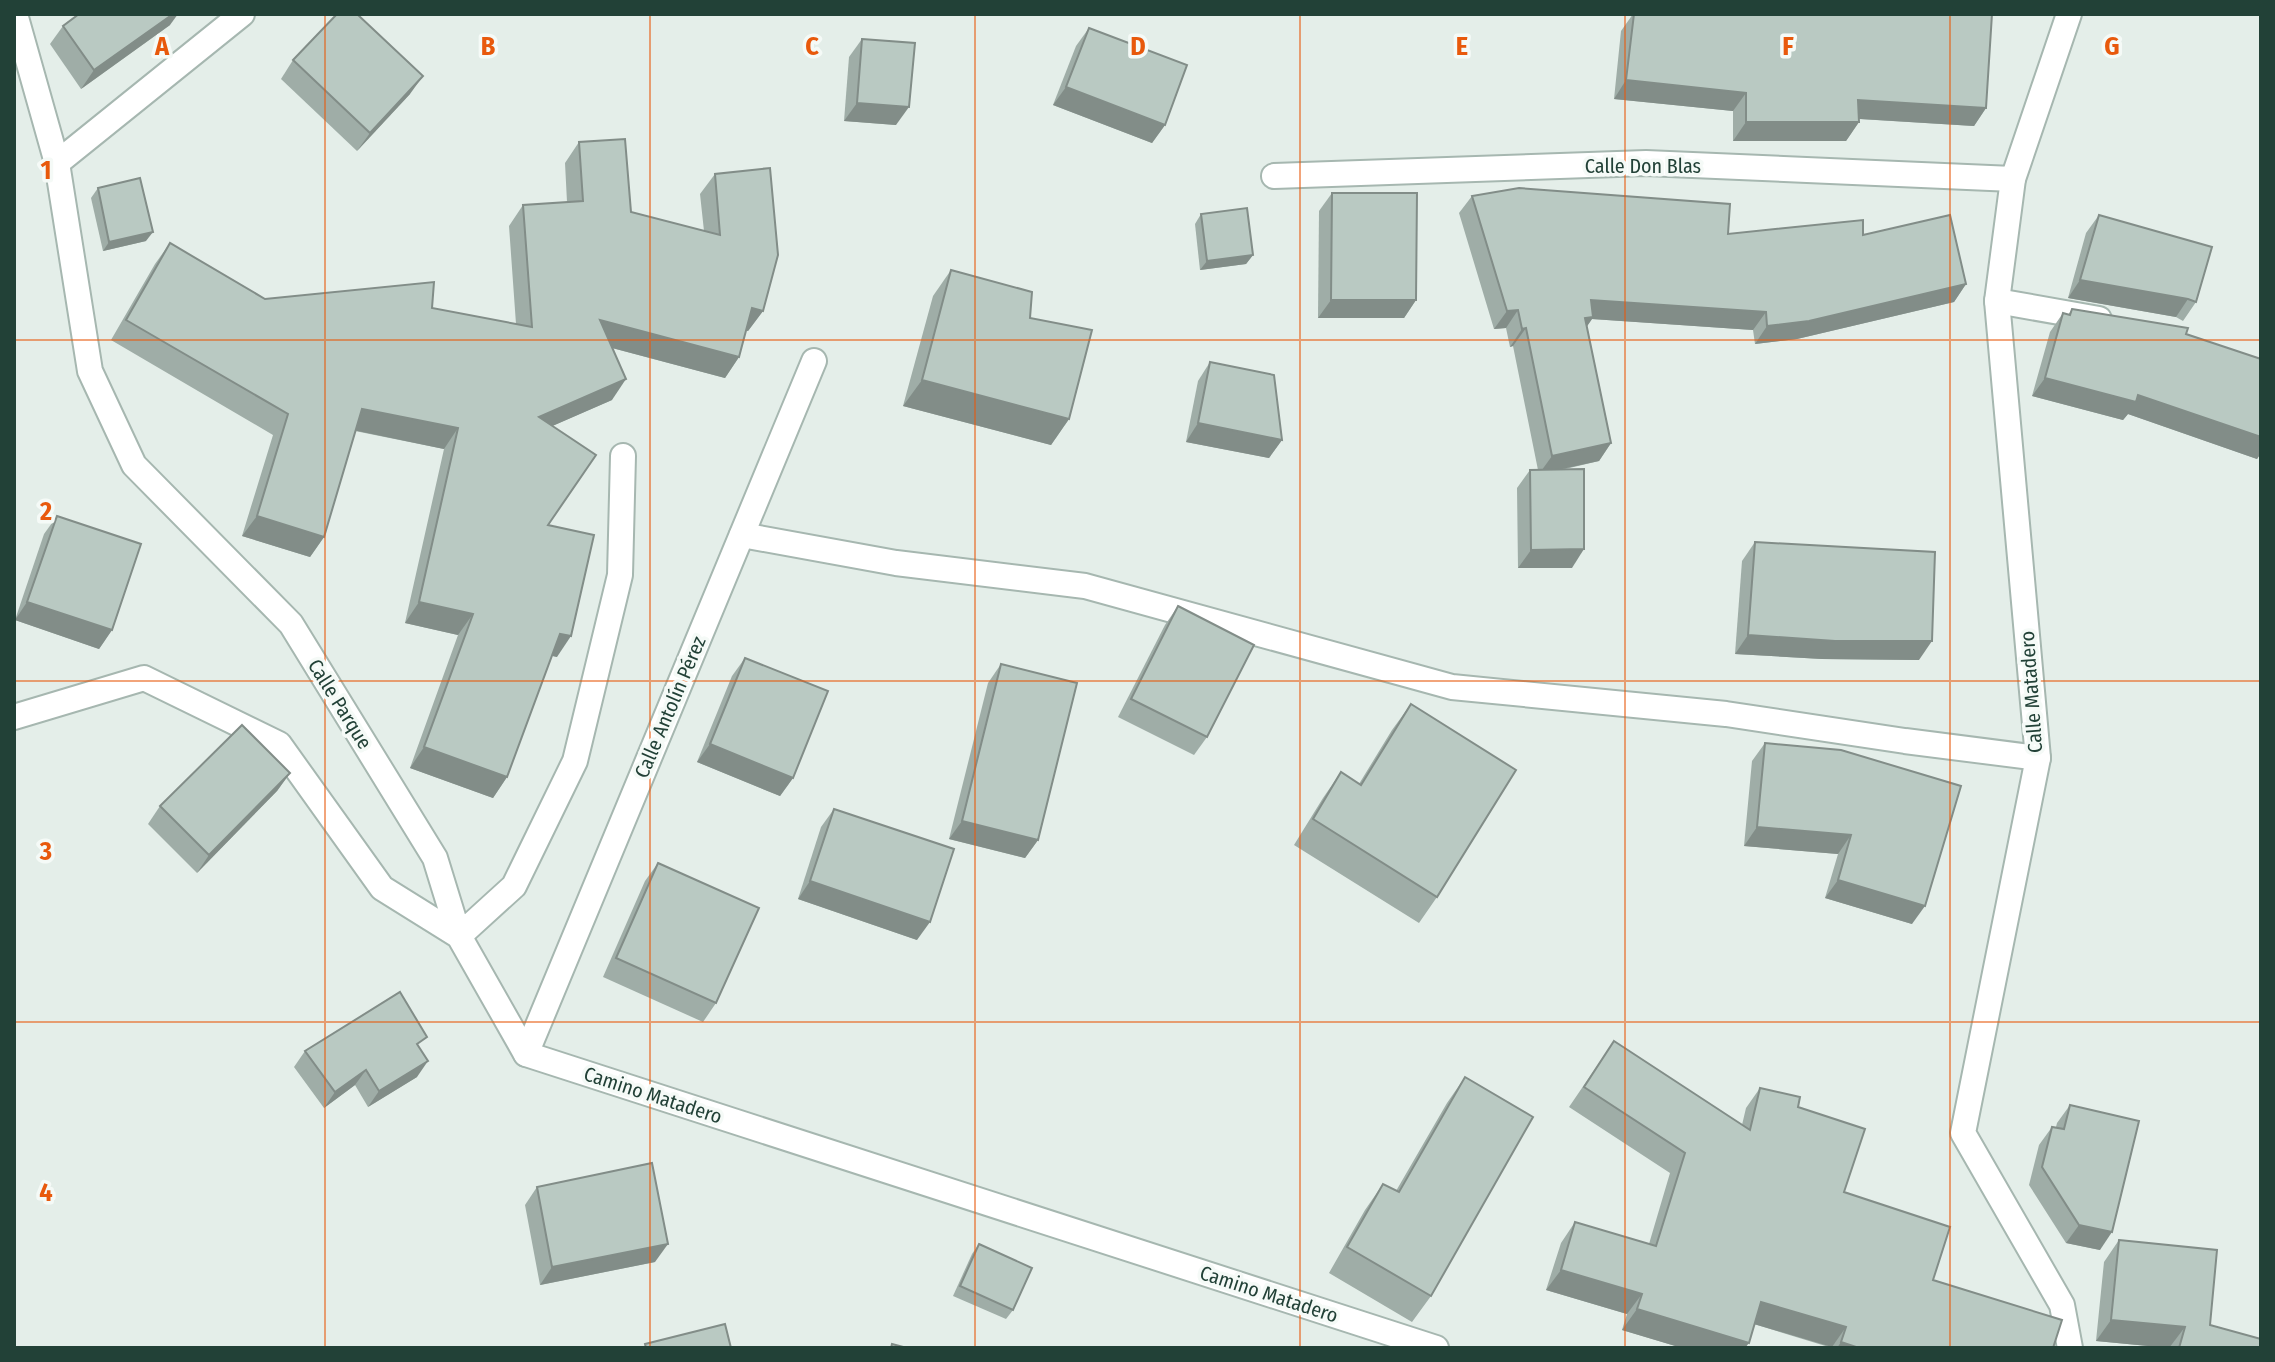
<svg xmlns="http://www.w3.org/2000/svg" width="2275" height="1362" font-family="'Fira Sans Condensed',sans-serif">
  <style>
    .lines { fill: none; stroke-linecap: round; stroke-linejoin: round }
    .minor-casing { stroke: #a6b7b0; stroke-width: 28 }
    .minor { stroke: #fff; stroke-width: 24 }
    .wall { fill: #9fada7 }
    .shaded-wall { fill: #828d88 }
    .building { fill: #b9c9c2; stroke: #828d88; stroke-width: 2 }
    .grid { fill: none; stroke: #e8590c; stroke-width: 2; stroke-opacity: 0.55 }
    .labels { text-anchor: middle; stroke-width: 7; stroke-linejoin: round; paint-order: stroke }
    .street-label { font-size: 20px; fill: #224137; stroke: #f5faf7 }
    .grid-label { font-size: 26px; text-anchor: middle; font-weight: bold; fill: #e8590c; stroke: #f5faf7; stroke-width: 7; stroke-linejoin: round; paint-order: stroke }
  </style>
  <rect width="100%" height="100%" fill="#e4eee9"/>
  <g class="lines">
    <defs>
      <g id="minor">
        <path d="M15,14l42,149 33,208 44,94 157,159 144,234 24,78 55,-50 61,-125 45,-186 3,-119"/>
        <path d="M2069,14l-56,165 -16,122 41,457 -75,375 99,172 8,43"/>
        <path d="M57,163l185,-149"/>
        <path d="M1274,176l372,-13 367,16"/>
        <path d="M1997,301l102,18"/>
        <path d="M742,535l154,28 189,23 367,101 274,27 179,27 133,17"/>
        <path d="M14,717l130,-39 135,66 103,144 77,48 67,118 910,294"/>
        <path d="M526,1054l288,-693"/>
      </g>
    </defs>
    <!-- minor casing -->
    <use href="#minor" class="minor-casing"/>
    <!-- minor -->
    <use href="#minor" class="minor"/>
  </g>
  <!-- wall -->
  <g class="wall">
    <path d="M1633,14h359l-6,94 -12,18 -115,-7v3l-13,19h-113v-30l-119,-12 7,-68z"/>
    <path d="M170,25l-89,64 -31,-45 13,-18z"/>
    <path d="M1089,28l76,97 -13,18 -99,-38 23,-59z"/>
    <path d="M862,39l34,86 -52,-4 5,-64z"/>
    <path d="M293,60l117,34 -53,57 -76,-72z"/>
    <path d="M579,142l52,70 73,19 -4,-37 15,-20 48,137 -15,20h-2l-7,26 -14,21 -113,-30v52l-60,26 -4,99 9,132 -5,-1 -45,121 -14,21 -83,-30 48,-133 -53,-12 39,-174 -89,-18 -31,106 -14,20 -68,-21 31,-101 -162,-95 44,-76 15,-21 95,56 167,9 84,16 -7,-98 14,-21 44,-3 -2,-39z"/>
    <path d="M98,188l48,53 -43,10 -12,-53z"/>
    <path d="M1332,193l84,107 -12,18h-86l1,-107z"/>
    <path d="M1472,196l256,38 135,1 103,49 -12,18 -157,37 -42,5 -2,-14 -161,-11 -5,7 24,117 -12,18 -38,9 11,98h-54l-1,-80 13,-18h8l-25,-124 -3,1 -4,-19 -12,1 -35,-116z"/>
    <path d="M1201,214l52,41 -7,9 -46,6 -5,-46z"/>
    <path d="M2099,215l97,87 -13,19 -7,-4 -108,-19 18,-65z"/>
    <path d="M951,270l79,48 39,101 -18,26 -148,-39 30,-110z"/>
    <path d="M2072,309l114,25 75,25v94l-4,6 -129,-45 -5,6 -91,-24 18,-64 13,-19 5,2z"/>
    <path d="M1210,362l72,78 -13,18 -83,-16 12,-61z"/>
    <path d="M57,516l55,114 -13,19 -84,-29 29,-86z"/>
    <path d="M1755,542l164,118 -97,-1 -87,-5 7,-93z"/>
    <path d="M1178,606l29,131 -13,18 -76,-38 47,-92z"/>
    <path d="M745,658l48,120 -13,18 -83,-34 35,-86z"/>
    <path d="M1001,664l37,176 -13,18 -76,-19 39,-156z"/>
    <path d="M1411,704l26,193 -18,26 -125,-78 29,-47 18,-26 18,12 33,-54z"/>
    <path d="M1765,743l76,7 71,174 -87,-26 13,-44 -94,-8 8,-85z"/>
    <path d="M290,773l-13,18 -80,82 -49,-49 12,-18z"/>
    <path d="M834,809l83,131 -119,-41 23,-72z"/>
    <path d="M658,863l58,140 -13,19 -100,-45 42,-96z"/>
    <path d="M1614,1041l128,84 4,-17 14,-20 38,19 46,85 89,88 120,68h-221l-78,-24 -9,24h-63l-60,-18 5,-16 -81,-24 15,-47 14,-21 74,22 21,-71 -101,-66z"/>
    <path d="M420,1048l-3,29 -49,30 -13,-22 -31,23 -30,-41 11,-16z"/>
    <path d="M1465,1077l-34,219 -19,26 -83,-49 36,-63 18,-26 13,7 51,-88z"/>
    <path d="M2070,1105l30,145 -34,-7 -37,-58 10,-40 13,-18h4l1,-4z"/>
    <path d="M537,1187l118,75 -115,23 -15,-80z"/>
    <path d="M2119,1240l91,85 51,23h-92l-73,-7 8,-79z"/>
    <path d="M979,1244l34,66 -7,9 -53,-23 19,-42z"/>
  </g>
  <!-- shaded-wall -->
  <g class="shaded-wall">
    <path d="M173,14h5l-8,11 -89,64 13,-19z"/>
    <path d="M423,76l-13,18 -53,57 13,-18z"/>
    <path d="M1626,80l120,13 -13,18 -119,-12z"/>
    <path d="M1066,87l99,38 -13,18 -99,-38z"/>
    <path d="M1858,100l128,8 -12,18 -129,-8z"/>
    <path d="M857,103l52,4 -13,18 -52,-4z"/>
    <path d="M1746,122h113l-13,19h-113z"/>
    <path d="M153,232l-7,9 -43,10 6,-9z"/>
    <path d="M1253,255l-7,9 -46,6 7,-9z"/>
    <path d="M2080,280l108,19 -12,18 -108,-19z"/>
    <path d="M1966,284l-12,18 -157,37 -42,5 12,-18z"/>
    <path d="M1331,300h85l-12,18h-86z"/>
    <path d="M1591,300l175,12 -13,18 -161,-11 -11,16z"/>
    <path d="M752,308l11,3 -15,20 -10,-3z"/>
    <path d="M1518,310l-12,18 -12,1 13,-18z"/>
    <path d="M600,320l139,37 -14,21 -139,-37z"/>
    <path d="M1526,328l-13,18 -3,1 12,-18z"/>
    <path d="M2045,378l93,17 123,42v16l-4,6 -129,-45 -5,6 -91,-24z"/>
    <path d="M626,379l-14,21 -87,38 14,-21z"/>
    <path d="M922,380l147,39 -18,26 -148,-39z"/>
    <path d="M362,409l96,19 -14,21 -96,-20z"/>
    <path d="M1198,423l84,17 -13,18 -83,-16z"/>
    <path d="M1611,443l-12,18 -60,13 13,-18z"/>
    <path d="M257,516l67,21 -14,20 -68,-21z"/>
    <path d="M1584,549l-12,19h-54l13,-18z"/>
    <path d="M27,602l85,28 -13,19 -84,-29z"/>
    <path d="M419,602l54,12 -15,21 -53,-12z"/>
    <path d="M560,634l11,2 -14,21 -12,-3z"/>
    <path d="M1748,635l184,6 -13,19 -97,-1 -87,-5z"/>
    <path d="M710,744l83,34 -13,18 -83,-34z"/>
    <path d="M424,747l83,30 -14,21 -83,-30z"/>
    <path d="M290,773l-13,18 -80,82 12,-18z"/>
    <path d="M962,821l76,19 -13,18 -76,-19z"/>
    <path d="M1757,827l94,8 -13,19 -94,-8z"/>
    <path d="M1838,880l87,26 -13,18 -87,-26z"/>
    <path d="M810,881l120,41 -13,18 -119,-41z"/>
    <path d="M428,1061l-11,16 -49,30 11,-16z"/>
    <path d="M366,1070l-11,15 -31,23 11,-16z"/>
    <path d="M2079,1225l33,7 -12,18 -34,-7z"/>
    <path d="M668,1244l-13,18 -115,23 12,-18z"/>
    <path d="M1561,1270l81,24 -15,20 -81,-24z"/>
    <path d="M1761,1302l85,25 -14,20 -85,-25z"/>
    <path d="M1637,1309l112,34 -4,5h-63l-60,-18z"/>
    <path d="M2111,1320l74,7 -16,21 -73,-7z"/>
    <path d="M1841,1342l18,6h-22z"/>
  </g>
  <!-- building -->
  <g class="building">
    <path d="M79,14h94l-79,56 -31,-44z"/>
    <path d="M337,14h20l66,62 -53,57 -77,-73z"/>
    <path d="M1634,14l23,1v-1h335l-6,94 -128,-8 1,22h-113v-29l-120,-13z"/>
    <path d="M1089,28l98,37 -22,60 -99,-38z"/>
    <path d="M862,39l53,4 -6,64 -52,-4z"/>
    <path d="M625,139l6,73 89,23 -5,-61 55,-6 8,87 -15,56 -11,-3 -13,49 -139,-37 26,59 -87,38 57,38 -48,70 46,10 -23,101 -11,-2 -53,143 -83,-30 49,-133 -54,-12 39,-174 -96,-19 -38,128 -67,-21 31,-102 -162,-94 44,-77 95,56 169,-17 -2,26 100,19 -9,-122 60,-4 -4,-59z"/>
    <path d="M140,178l13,54 -44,10 -11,-54z"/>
    <path d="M1519,188l211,16 -2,30 135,-14v15l87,-20 16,69 -157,37 -42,5 -1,-14 -175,-12 2,17 -8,1 26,125 -59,13 -26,-128 -4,1 -4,-19 -11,1 -35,-115z"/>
    <path d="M1332,193h85l-1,107h-85z"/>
    <path d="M1247,208l6,47 -46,6 -6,-47z"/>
    <path d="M2099,215l113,32 -16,55 -8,-3 -108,-19z"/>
    <path d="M951,270l81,22 -2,26 62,12 -23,89 -147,-39z"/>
    <path d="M2072,309l116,19 -2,6 75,25v78l-123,-42 -2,7 -91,-24 18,-65 7,2z"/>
    <path d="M1210,362l64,13 8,65 -84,-17z"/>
    <path d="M1584,469v80l-53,1 -1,-80z"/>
    <path d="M57,516l84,28 -29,86 -85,-28z"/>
    <path d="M1755,542l180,10 -3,89h-97l-87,-6z"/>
    <path d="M1178,606l76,39 -47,92 -76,-38z"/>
    <path d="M745,658l83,33 -35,87 -83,-34z"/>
    <path d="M1001,664l76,19 -39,157 -76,-19z"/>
    <path d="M1411,704l105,66 -79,127 -124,-78 28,-47 20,13z"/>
    <path d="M242,725l48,48 -81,82 -49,-49z"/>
    <path d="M1765,743l76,7 120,36 -36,120 -87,-26 13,-45 -94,-8z"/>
    <path d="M834,809l120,40 -24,73 -120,-41z"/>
    <path d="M658,863l101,45 -43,95 -100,-45z"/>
    <path d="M400,992l27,45 -10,7 11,17 -49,30 -13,-21 -31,22 -30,-41z"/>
    <path d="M1614,1041l136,89 10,-42 40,9 -2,10 67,22 -21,63 106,35 -17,53 129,40 -9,28h-194l-18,-6 5,-15 -85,-25 -12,41 -112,-34 5,-15 -81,-24 14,-48 81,24 29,-93 -101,-66z"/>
    <path d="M1465,1077l68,40 -102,179 -84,-49 36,-63 16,8z"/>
    <path d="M2070,1105l69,16 -27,111 -33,-7 -37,-58 10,-40 12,2z"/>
    <path d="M652,1163l16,81 -116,23 -15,-80z"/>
    <path d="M2119,1240l98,10 -7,75 51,14v9h-82l6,-21 -74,-7z"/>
    <path d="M979,1244l53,24 -19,42 -53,-24z"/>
    <path d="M725,1324l6,24h-85l-1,-4z"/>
    <path d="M892,1344l15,4h-16z"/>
  </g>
  <!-- grid -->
  <path class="grid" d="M325,14v1334M650,14v1334M975,14v1334M1300,14v1334M1625,14v1334M1950,14v1334M14,340h2247M14,681h2247M14,1022h2247"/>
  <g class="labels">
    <!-- street labels -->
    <g class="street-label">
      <text x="1643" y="173">Calle Don Blas</text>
      <text transform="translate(2031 692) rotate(-94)" y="7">Calle Matadero</text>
      <text transform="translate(340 704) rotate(58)" y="7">Calle Parque</text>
      <text transform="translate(670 707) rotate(-67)" y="7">Calle Antolín Pérez</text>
      <text transform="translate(653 1095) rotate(18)" y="7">Camino Matadero</text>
      <text transform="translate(1269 1294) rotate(18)" y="7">Camino Matadero</text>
    </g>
  </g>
  <g class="grid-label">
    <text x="162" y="55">A</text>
    <text x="488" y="55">B</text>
    <text x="812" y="55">C</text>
    <text x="1138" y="55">D</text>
    <text x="1462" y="55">E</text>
    <text x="1788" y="55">F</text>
    <text x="2112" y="55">G</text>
    <text x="46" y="179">1</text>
    <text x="46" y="520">2</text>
    <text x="46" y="860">3</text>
    <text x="46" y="1201">4</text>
  </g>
  <!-- border -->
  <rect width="2275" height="1362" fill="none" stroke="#224137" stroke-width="32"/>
</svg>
